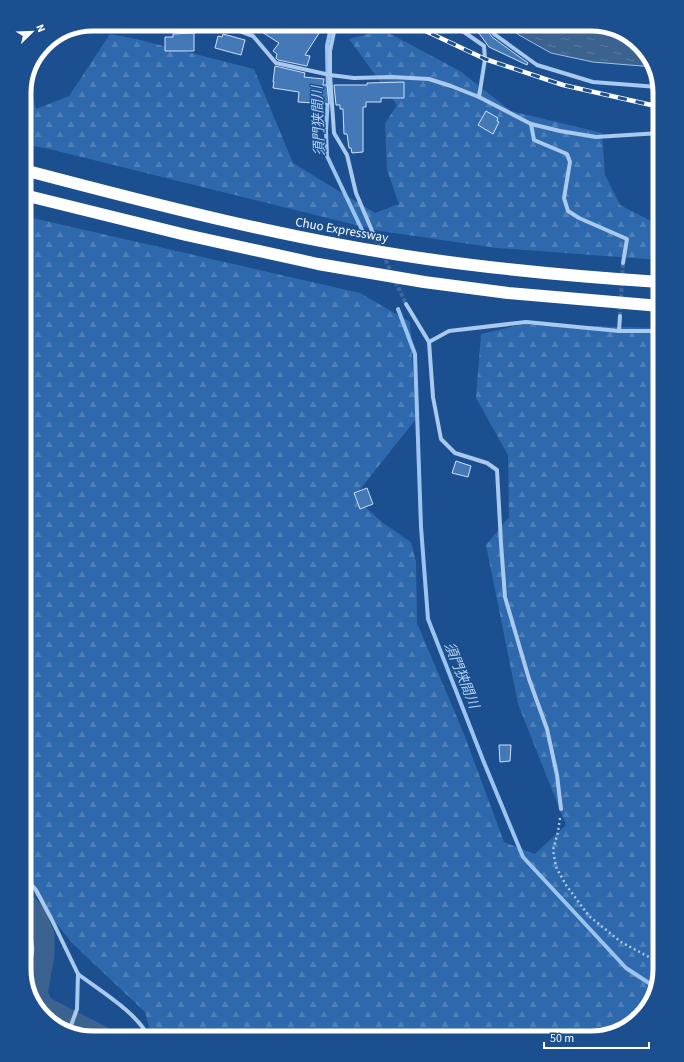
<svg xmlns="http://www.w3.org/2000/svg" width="684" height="1062" font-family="'Source Sans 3','Noto Sans JP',sans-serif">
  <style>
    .forest { fill: url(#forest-firs) }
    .water { fill: url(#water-ripples); stroke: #9cc4f0 }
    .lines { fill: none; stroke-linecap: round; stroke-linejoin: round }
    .stream { stroke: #9cc4f0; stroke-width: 4 }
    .river { stroke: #3c6290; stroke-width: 25 }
    .building { fill: #4478b7; stroke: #cfe3fa }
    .street-tunnel { stroke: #3d69a0; stroke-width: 4; stroke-dasharray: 4 2; stroke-linecap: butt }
    .path { stroke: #a9c9ee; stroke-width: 2.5; stroke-dasharray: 2 3; stroke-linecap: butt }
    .street { stroke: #a9c9ee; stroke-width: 4 }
    .highway { stroke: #fff; stroke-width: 12 }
    .rail-casing { stroke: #fff; stroke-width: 4.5 }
    .rail { stroke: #1b4f8f; stroke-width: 3; stroke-dasharray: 9; stroke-linecap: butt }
    .labels { text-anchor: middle; stroke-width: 3; stroke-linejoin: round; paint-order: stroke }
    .street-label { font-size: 13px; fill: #fff; stroke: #1b4f8f }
    .water-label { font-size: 14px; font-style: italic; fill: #b5d3f5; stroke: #1b4f8f }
    .rim { fill: none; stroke: #fff; stroke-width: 5 }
  </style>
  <defs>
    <pattern id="forest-firs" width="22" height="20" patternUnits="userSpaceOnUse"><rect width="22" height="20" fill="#2e69ad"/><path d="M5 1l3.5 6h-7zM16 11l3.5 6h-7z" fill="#4d80b9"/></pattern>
    <pattern id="water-ripples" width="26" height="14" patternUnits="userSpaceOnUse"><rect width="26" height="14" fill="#3c6290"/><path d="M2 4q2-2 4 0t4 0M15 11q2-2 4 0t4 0" fill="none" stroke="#597aa1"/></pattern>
  </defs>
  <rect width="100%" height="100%" fill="#1b4f8f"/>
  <!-- forest -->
  <g class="forest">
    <path d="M67,29h1l-36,42 12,-27z"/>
    <path d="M383,30l77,41 51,40 91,22 3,42 15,30 33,17h7v38l-163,-12 -117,-17 -327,-81 -29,-6v-55l4,-9 8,29 33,-13 41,-62 26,5 118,30 39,94 82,50 24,-9 -12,-34 -2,-47 12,-18 -48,-66z"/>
    <path d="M24,216l336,77 50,29 6,97 -62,78 29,26 28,19 5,20 1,61 47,111 40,108 31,12 31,-29 -48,-121 -32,-159 23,-28 -1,-62 -32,-57 5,-64 38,-9 68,1 73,2v641l-9,35 -29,27 -31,7h-439l-7,-26 -73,-69 -25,-31 -23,-34z"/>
  </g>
  <!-- water -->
  <path class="water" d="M596,24l33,12 24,26 1,5 -61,-5 -42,-9 -32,-18 -13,-10z"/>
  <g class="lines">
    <!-- stream -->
    <g class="stream">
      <path d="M331,27l-4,19 1,51 -2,34 1,25 36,76"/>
      <path d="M398,309l17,45 6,173 7,92 55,141 40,97 103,111 29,19"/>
    </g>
    <!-- river -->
    <path class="river" d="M24,904l9,10 9,21v20l-7,39 7,14 59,30"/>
  </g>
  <!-- building -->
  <g class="building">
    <path d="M473,25h7l6,4 6,8 36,26 -1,2 -38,-18z"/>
    <path d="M254,27h69l-18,28 5,1 -3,10 -29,-6 -2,-2 1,-4 -4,-3 6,-8z"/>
    <path d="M194,33v18h-29v-14h8v-3z"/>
    <path d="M223,34l22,6 -4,15 -26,-7 3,-12 4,1z"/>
    <path d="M275,66l30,7 -1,4 20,2 -1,6h4l2,19 -31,-2 1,-10 -26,-4 1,-6h-1z"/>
    <path d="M404,82v16h-23v4h-15v5h-3v45l-11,1 -1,-5h-2l-2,-14h-3l-1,-25h-3v-4h-4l-2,-20h33v-2z"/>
    <path d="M486,111l12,7 -1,3 2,1 -6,12 -15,-9z"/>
    <path d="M456,461l15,5 -3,11 -16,-4z"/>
    <path d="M367,488l6,16 -13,5 -6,-16z"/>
    <path d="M499,745h12l-1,16 -10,1z"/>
  </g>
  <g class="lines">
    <!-- street-tunnel -->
    <g class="street-tunnel">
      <path d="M373,233l33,71"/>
      <path d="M620,316l3,-53"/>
    </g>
    <!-- path -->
    <path class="path" d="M560,818l-2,14 -5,18 3,17 10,18 23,31 32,26 39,21"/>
    <!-- street -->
    <g class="street">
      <path d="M487,25l7,9 43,31 56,17 65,5"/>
      <path d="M452,26l12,6 20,14 1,13 -6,38"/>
      <path d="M335,27l-5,24v24l4,58 13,22 9,38 17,40"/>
      <path d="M211,28l23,1 19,7 23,27 54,12 24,3 38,-1 37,2 22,7 28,11 52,27 29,7 36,6 64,-4"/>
      <path d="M531,124l3,16 33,14 3,8 -6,36 4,13 11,7 48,21 -4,24"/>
      <path d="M406,304l23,38 4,55 8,42 14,14 32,10 10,7 4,73 4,54 24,82 18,50 10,46 4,34"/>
      <path d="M619,331l1,-15"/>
      <path d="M429,342l20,-11 77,-9 93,9h41"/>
      <path d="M24,876l12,14 16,30 26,54 -1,35 -8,22"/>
      <path d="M24,967c14,-12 8,-29 0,-43"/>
      <path d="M78,974c21,16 60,39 71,64"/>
    </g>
    <!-- highway -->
    <g class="highway">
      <path d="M24,170c133,35 267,70 403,89 77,11 155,18 233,23"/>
      <path d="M24,195l162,40 132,29 106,18 84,11 152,13"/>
    </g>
    <defs>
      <path id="rail" d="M415,26l70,33 78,26 97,22"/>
    </defs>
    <!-- rail casing -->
    <use href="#rail" class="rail-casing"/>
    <!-- rail -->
    <use href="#rail" class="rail"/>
  </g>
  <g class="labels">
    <!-- street labels -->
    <g class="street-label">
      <text transform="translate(342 229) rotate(10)" y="5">Chuo Expressway</text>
    </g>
    <!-- water labels -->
    <g class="water-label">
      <text transform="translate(318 121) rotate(-92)" y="5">須門狭間川</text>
      <text transform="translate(462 675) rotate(68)" y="5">須門狭間川</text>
    </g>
  </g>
  <!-- crop -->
  <path d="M0 0H684V1062H0ZM93 31H591A62 62 0 0 1 653 93V969A62 62 0 0 1 591 1031H93A62 62 0 0 1 31 969V93A62 62 0 0 1 93 31Z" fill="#1b4f8f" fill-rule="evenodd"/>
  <path class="rim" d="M93 31H591A62 62 0 0 1 653 93V969A62 62 0 0 1 591 1031H93A62 62 0 0 1 31 969V93A62 62 0 0 1 93 31Z"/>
  <!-- north arrow -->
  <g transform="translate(32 32) rotate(67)" stroke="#1b4f8f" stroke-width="3" paint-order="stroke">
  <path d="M0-3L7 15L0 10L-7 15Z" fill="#ffffff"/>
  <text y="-6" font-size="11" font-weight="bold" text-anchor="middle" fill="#ffffff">N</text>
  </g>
  <!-- scale -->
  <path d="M544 1042v6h105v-6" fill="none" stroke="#ffffff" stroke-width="2"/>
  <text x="550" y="1042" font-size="12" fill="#ffffff" stroke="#1b4f8f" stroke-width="3" paint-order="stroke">50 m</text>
</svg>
